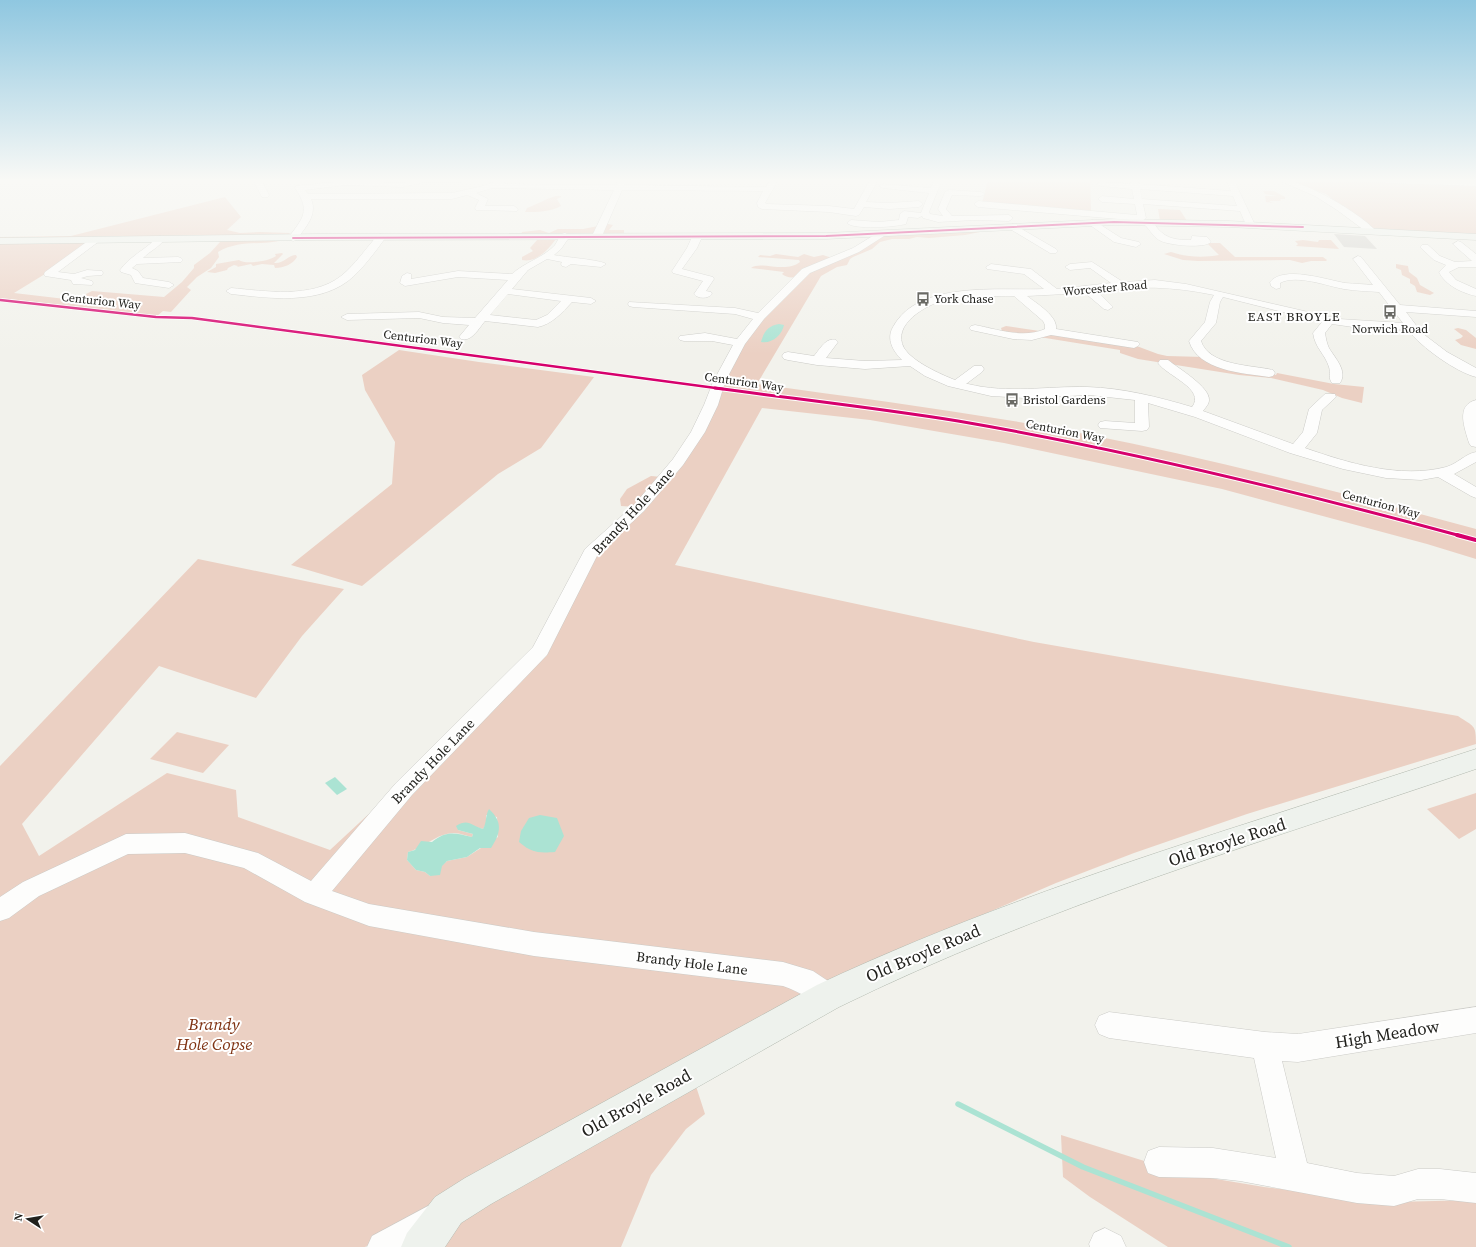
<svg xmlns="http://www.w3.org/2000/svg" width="1476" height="1247" font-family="'Source Serif 4',serif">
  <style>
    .green { fill: #ebd0c3; fill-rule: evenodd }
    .water { fill: #abe3d3 }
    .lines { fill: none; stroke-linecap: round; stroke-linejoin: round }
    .stream { stroke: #abe3d3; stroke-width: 5.5 }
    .building { fill: #d5d4cf }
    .minor-casing { stroke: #cbcbc7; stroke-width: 1 }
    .major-casing { stroke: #b4bbb1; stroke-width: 1 }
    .minor { fill: #fdfdfc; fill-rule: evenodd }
    .major { fill: #eef2ed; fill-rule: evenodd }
    .cycleway-far3-casing { stroke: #fff; stroke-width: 3 }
    .cycleway-far2-casing { stroke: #fff; stroke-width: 4 }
    .cycleway-far1-casing { stroke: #fff; stroke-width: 5 }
    .cycleway-casing { stroke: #fff; stroke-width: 6 }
    .cycleway-far3 { stroke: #d6006c; stroke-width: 2 }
    .cycleway-far2 { stroke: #d6006c; stroke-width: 2.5 }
    .cycleway-far1 { stroke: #d6006c; stroke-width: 3 }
    .cycleway { stroke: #d6006c; stroke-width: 4 }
    .labels { text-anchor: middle; stroke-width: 4; stroke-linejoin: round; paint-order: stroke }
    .far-street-label { font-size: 12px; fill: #21211d; stroke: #fff }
    .far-poi-label { font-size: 12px; fill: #21211d; stroke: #fff; text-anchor: start }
    .far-neighbourhood-label { font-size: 13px; letter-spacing: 1px; fill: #21211d; stroke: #fff }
    .street-label { font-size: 14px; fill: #21211d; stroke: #fff }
    .near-street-label { font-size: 17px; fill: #21211d; stroke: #fff }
    .near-park-label { font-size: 17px; font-style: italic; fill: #7f3212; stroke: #fff }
  </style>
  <rect width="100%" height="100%" fill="#f2f2ec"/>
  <!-- green -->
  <g class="green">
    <path d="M988,180h102l1,32 -109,-9z"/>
    <path d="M1285,180h191v55l-107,-7 -43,-34z"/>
    <path d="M1263,191h11l11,6v2h-5l1,1 -1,1h-11l4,2 -7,-1 -1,-6h12l-12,-2z"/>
    <path d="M556,196h5v1l-4,2 4,7c-11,6 -24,6 -36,6l2,-4c11,-4 18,-9 29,-12z"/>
    <path d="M225,197l16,20 -14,13 13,3 20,-1 30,1 -6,7c-24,6 -43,-1 -66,12l1,5 -8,11 -14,9 -10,10 4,3 -20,22 -8,-1 -6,5 -157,-18v-56l92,-1 -34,25 -44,27 60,7 18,-9 72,6 18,-15 12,-14v-3l16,-12 10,-11 -4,-2 -216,-1v-2l71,-1z"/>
    <path d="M1158,209l22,1 7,11h-27z"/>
    <path d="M608,224l5,1 -4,5h15v3l-6,2 -98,1 2,-4 18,-2 9,3 9,-4h25z"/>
    <path d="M985,231l-20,4 -36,3 -12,-1 -8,2h-17l-12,3 -8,7 -19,8 -3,2 -3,6 -10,2 -16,9 -64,108c110,15 220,29 328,50 132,26 262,60 391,95v30l-49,-15 -205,-55 -218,-46 -134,-23 -108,-12 -87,157 359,77 424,74c16,11 18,8 18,28l-229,70 -113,39 -78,30 -231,100 -264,143 -196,121h-365v-481l198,-207 146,30 -42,47 -46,62 -97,-32 -137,158 17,32 128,-83 69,17 2,27 92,33 213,-198 51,-99 87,-90 47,-93 31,-49 50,-49 72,-37zM486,815l11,2 1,20 -31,20 -20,4 -17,15 -5,-4 -9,-2 -9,-10 1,-8c16,-4 29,-19 46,-19 6,0 13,3 18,4l1,-3 -15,-4 18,-3 7,2 3,-5z"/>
    <path d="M538,239h18c-8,11 -20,24 -34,21v-3l11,-6 -3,-3z"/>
    <path d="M1303,240l15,2 1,-2h12l8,9 -43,-3 2,-2 -3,-3z"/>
    <path d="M1207,243h13l15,14h88l4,3 -1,1h-15l-9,2 -12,-3 -92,1 -15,-1 -19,-6 7,-2c15,5 32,6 48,3z"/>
    <path d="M282,253l1,1 -9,9c10,1 14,-8 22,-8l1,2c-4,7 -13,11 -22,11l-1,-3 -12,-1 -9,2 -2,-2 -14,3 1,-1 -4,-1 -6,3 -1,2 -12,3 -8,-1 9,-5v-3l23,-4c6,5 31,1 37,-4l-1,-2z"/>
    <path d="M776,254l22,3 6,-3 10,3 9,-2 9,3 -36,19c-6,1 -10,0 -14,-3l2,-2 -33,-4c10,-8 34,6 49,-6l-1,-2 -41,-3 2,-2 10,1z"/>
    <path d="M1396,264l12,2 1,6 8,6 3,7 14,8 -4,2 -13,-3 -2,-6 -5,-3v-4l-8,-4 -1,-5 -5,-2z"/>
    <path d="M1006,326l128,19 24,9 9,2 37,1 72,18 1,-2 57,11 30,3 -2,16 -20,-5 -19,-8 -52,-12 -32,-3 -101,-16 -18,-6v-3l-118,-19 -1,-3z"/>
    <path d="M1458,328l8,2 10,8v11l-15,-4 -6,-5 6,-2 2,-2 -9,-7z"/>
    <path d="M399,350l80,12 115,15 -53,71 -43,26 -136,112 -71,-21 101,-81 3,-42 -30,-52 -3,-15z"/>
    <path d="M651,476l11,1 -26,30 -15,-1 -1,-7 7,-10z"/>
    <path d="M177,732l52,13 -26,28 -53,-14z"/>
    <path d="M1476,793v36l-17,10 -32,-30z"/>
    <path d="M693,1077l12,37 -19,15 -35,46 -30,72h-214z"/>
    <path d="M1061,1135l125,39 78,13 130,15 82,-2v47h-308l-78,-50 -27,-20z"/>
  </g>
  <!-- water -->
  <g class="water">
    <path d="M779,324l5,1c-2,10 -12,19 -23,17 3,-11 7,-16 18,-18z"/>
    <path d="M335,777l12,12 -10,6 -12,-12z"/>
    <path d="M489,809c14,13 12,24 2,39h-11l-13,9 -20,4 -5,5 -2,9 -10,1 -5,-4 -9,-2 -9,-10 1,-8 7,-2 6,-9 11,1c15,-12 23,-9 40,-5l1,-3 -15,-4 -2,-4c13,-8 15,0 27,3 4,-7 2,-13 6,-20z"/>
    <path d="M540,815l17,3 7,18 -9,16c-17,1 -23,1 -36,-10l2,-11 8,-13z"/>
  </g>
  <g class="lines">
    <!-- stream -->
    <path class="stream" d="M958,1104l125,63 206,80"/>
  </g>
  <!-- building -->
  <path class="building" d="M1334,234l31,2 12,13 -33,-2z"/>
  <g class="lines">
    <defs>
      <g id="minor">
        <path d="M255,180h11l-3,3 6,12 -1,2h-6l-8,-15z"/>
        <path d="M416,180h49l-4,2h-37l-21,5 -58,-2 -40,5 3,4 144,-1 31,-7 16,-6h6l1,1 -3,3 113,1 2,-5h8l-2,5 142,2 4,-7h8l-13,23 2,1 62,2 25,3 16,-29h8l-12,22 23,1 30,-2 4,3 -4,3 -30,2 -25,-2 -5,8 -3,1 -27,-4 -67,-3 -4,-2 -1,-4 6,-12 -141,-1 -20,46 -5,3 -5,-3 22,-46 -122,-2 -16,5 12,6 -3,7h29l4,3 -1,2 -41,-1 -1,-2 4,-8 -12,-5 -15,4h-141c7,16 -6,29 -15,41l-3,1 -5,-3c15,-20 23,-27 7,-50l1,-2 49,-5 58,2z"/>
        <path d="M934,180h8l-13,32 1,2 13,2 -5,-7 7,-17 4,-2 32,2 4,2 -4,2 -29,-1 -6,14 6,7 57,-1 4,3 -4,3 -35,-1 -36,2 -15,-4 -1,-2 -4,2 -10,-1 -2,7c-11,3 -52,6 -59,-1l4,-3 28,2 20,-2 1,-6 4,-3 17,2 8,-20 -46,-5 -4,-2 4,-2 48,4z"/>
        <path d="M1130,180h8l1,4 92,7 -5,-11h8l21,45 -2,2h-6l-7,-16 -97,-7 3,14 -4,3 -164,-14 -4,-3 4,-3 159,14 -2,-11 -33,-2 -4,-3 4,-3 32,3 -2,-10 -31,-3 -4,-2 4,-2 30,2zM1140,189l93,7 4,10 -95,-7z"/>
        <path d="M1278,180c22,-3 83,34 98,51l-5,3 -3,-1 -31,-23 -22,-14z"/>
        <path d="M1363,180h58l55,2v4l-109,-4z"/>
        <path d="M1093,220l28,18 18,4 2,2 -5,3 -22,-5 -24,-17 -1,-2 1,-2z"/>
        <path d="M1148,220c5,2 7,5 10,9 9,10 19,11 33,11l1,-4 15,1 4,5c-7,7 -42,3 -50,-1 -7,-3 -11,-11 -16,-16l-1,-2 1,-2z"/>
        <path d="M1013,224l43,25 2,2 -2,2h-6l-40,-24 -2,-2z"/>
        <path d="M881,231l5,3 -2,2 -25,16 -49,21 -46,46 -19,25 -20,38 -7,23 -13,27 -22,33 -39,46 -46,43 -51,101 -135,140 -80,96 37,13 165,28 249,30 30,9 24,16 4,9 -4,9 -9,4c-17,-7 -26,-17 -45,-23l-249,-30 -165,-30 -64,-24 -61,-34 -59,-15 -57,1 -89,42 -30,22 -9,3v-24l23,-15 103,-48 59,-1 73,20 53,28 85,-98 137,-136 52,-98 49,-44 39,-46 18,-27 13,-27 9,-23 20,-37 -21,-4h-28l-4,-1 -2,-2 2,-2 25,-3 32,6 16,-20 -18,-5 -102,-7 -4,-1 -1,-2 1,-2 106,6 23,5 44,-44 51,-21z"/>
        <path d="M565,233l5,3 -9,13 -7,6c9,2 48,5 52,9l-5,3 -30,-3 -5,3 -4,-1 -1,-2 1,-2 -15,-3 -19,11 -16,19 79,9 5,3 -5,3 -19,-2c-10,11 -20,22 -34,25l-53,-6c-6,7 -13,21 -24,18l-2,-2 10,-12 -26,-2 -24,-5 -72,2 -6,-3 6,-3 72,-2 24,5 32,1 33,-38 -50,-3 -53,9 -5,-3 2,-7 5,-3 4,1v5l47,-8 54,3c13,-12 31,-16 43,-29 2,-3 4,-8 7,-11zM508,294l53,7 -14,14 -11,5 -46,-5z"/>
        <path d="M381,234l5,3c-11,15 -24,33 -38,44 -32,24 -80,17 -117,13l-5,-3 5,-3c34,3 81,11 110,-12 14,-11 25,-28 37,-41z"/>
        <path d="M697,234l5,3 -5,11 -15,21 31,8 1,2 -8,12 5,1 1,2c-4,5 -14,5 -18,0l9,-13 -30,-8 -1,-2 15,-23 5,-11z"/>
        <path d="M160,236l3,1 2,2c-7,9 -15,12 -22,19l35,-1 3,1 2,2 -2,2 -44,2 -5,4 6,3 5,7 26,4 5,3 -5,3 -34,-5 -4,-8 -10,-3 -1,-2c9,-12 19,-17 30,-26 4,-3 5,-7 10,-8z"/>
        <path d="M95,237l3,1 2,2 -2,2 -40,30 16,2 13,-4 15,1 1,2 -1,2 -14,1 -7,2 11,3 1,2 -1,2 -19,-1 -2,-4 -26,-4 -1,-2 1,-2 47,-34z"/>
        <path d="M1458,241l3,1 15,12v13h-17l-10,5 7,8 20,9v7c-14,-3 -31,-11 -37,-24l7,-7 -12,-5 -14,-13 2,-2h6l12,11 15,6 17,-1 -17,-15 -2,-2z"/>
        <path d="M1358,256l3,1 39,48 76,6v6l-70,-5 16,21 25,19 29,16v9c-20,-5 -55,-30 -68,-47l-48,-2 -28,-4 -7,9c1,6 2,11 4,15 6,10 19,23 11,35h-8c-4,-5 -1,-10 -3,-16 -4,-13 -14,-19 -16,-34l9,-11 -99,-25 -3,5 -4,21 -15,18c8,25 51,24 72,29l2,3 -2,3 -4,1c-26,-4 -71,-6 -80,-36l16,-19 5,-20 4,-7c-43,-9 -74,-9 -117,-4l16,16 -5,3 -4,-1 -19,-16 -58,3c9,7 31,20 29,33l82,13 2,2 -2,2 -4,2 -83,-13 -19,5 -19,-1 -42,-9 -2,-2 2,-2 4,-1c22,4 48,14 70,4v-4l-2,-4 -29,-25c-23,1 -47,-2 -70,4 -17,5 -53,24 -40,48 9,14 36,26 51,32l19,-14h8l2,3 -2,3 -16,12h2c41,10 78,2 119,3 36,1 71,10 105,20 14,-18 -25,-31 -34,-44l2,-3h8c10,8 42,27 41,40 0,4 -3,7 -6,11l90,33 10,-12 6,-23 16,-15h10l1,3 -14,13 -5,23 -12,15c43,15 95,31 141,19 11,-3 19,-13 30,-15v10l-22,12 22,13v11l-5,-2 -33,-19 -17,3 -35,-2 -43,-9 -53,-16 -95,-36 -47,-14 1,24 -2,3 -5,1 -42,-3 -2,-3 2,-3 5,-1 30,2v-23l-46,-5 -64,3 -34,-2 -43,-10 -23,-10 -15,-10 -45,3 -48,-4 -29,-5 -4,-1 -2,-3 2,-3 4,-1 26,4c6,-7 12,-19 22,-16l2,2 -12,16 39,3 37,-1c-9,-9 -16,-21 -9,-33 25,-47 107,-36 151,-38l-20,-15 -37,-5 -1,-2 5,-3 40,5 26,20 54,-6 -21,-15 -20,2 -5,-3 5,-3 22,-2 31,20 32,-2 31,4 153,35 64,4 -24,-31c-12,-1 -23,-1 -35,-3 -17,-3 -48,-15 -64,-6v5l-4,1 -5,-3 -1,-4c14,-17 57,-2 75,1 10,1 19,1 28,2l-20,-26z"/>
        <path d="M1476,400v47l-5,-1 -2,-3c-4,-14 -14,-38 7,-43z"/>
        <path d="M1476,1007v26l-178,29 -16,-1 25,102 50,10 37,3 24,-7h22l36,4v30l-36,-4h-22l-24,7 -37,-3 -117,-22 -27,-3 -54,-1 -11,-4 -4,-11 4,-11 11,-4 54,1 63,10 -22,-100 -145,-20 -10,-4 -4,-9 4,-9 10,-4 156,20 33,2z"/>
        <path d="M428,1206l11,5 5,11 -5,11 -25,14h-47l5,-11z"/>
        <path d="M1105,1228l16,8 5,11h-36l-1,-3 5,-11z"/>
      </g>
      <g id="major">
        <path d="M1114,219l115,2 247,13v6l-247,-13 -115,-2 -288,14 -508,1 -318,4v-6l318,-4 508,-1z"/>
        <path d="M1476,749v20c-214,73 -433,138 -637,238l-348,197 -30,19 -16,24h-44l6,-14 28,-36 30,-19 352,-193c138,-65 282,-114 428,-161 77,-25 154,-50 231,-75z"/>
      </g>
    </defs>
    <!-- minor casing -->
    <use href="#minor" class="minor-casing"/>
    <!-- major casing -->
    <use href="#major" class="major-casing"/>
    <!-- minor -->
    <use href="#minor" class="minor"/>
    <!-- major -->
    <use href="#major" class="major"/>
    <defs>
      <path id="cycleway-far3" d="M293,238l533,-2 288,-14 189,5"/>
      <path id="cycleway-far2" d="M0,300l156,17 36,1 531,71"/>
      <path id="cycleway-far1" d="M715,388c81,11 162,20 243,33 169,29 337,70 503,115"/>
      <path id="cycleway" d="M1457,535l19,5"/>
    </defs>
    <!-- cycleway-far3 casing -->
    <use href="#cycleway-far3" class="cycleway-far3-casing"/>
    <!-- cycleway-far2 casing -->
    <use href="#cycleway-far2" class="cycleway-far2-casing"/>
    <!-- cycleway-far1 casing -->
    <use href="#cycleway-far1" class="cycleway-far1-casing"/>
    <!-- cycleway casing -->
    <use href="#cycleway" class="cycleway-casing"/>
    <!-- cycleway-far3 -->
    <use href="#cycleway-far3" class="cycleway-far3"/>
    <!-- cycleway-far2 -->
    <use href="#cycleway-far2" class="cycleway-far2"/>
    <!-- cycleway-far1 -->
    <use href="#cycleway-far1" class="cycleway-far1"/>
    <!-- cycleway -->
    <use href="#cycleway" class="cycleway"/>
  </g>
  <!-- sky -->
  <linearGradient id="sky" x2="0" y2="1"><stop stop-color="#8fc7e0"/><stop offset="0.51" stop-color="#f9f9f6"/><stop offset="1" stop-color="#f9f9f6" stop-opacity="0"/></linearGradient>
  <rect width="1476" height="354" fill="url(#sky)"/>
  <!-- icons -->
  <defs>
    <symbol id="bus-bare" viewBox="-9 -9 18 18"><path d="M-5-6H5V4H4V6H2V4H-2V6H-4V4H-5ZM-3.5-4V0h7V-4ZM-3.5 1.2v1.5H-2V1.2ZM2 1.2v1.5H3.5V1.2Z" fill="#6a6a65" stroke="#fff" stroke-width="2.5" paint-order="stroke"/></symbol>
  </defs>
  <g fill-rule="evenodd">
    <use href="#bus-bare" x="913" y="289" width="20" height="20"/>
    <use href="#bus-bare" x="1380" y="302" width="20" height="20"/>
    <use href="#bus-bare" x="1002" y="390" width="20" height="20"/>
  </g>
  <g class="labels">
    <!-- far-street labels -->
    <g class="far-street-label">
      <text transform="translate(1105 288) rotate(-5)" y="4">Worcester Road</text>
      <text transform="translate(101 301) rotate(6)" y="4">Centurion Way</text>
      <text transform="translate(423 339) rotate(7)" y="4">Centurion Way</text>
      <text transform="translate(744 382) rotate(8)" y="4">Centurion Way</text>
      <text transform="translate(1065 431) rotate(11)" y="4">Centurion Way</text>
      <text transform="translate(1381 504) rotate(15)" y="4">Centurion Way</text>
    </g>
    <!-- far-poi labels -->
    <g class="far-poi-label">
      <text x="934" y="303">York Chase</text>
      <text x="1390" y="333" text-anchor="middle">Norwich Road</text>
      <text x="1023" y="404">Bristol Gardens</text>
    </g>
    <!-- far-neighbourhood labels -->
    <g class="far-neighbourhood-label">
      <text x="1294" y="321">EAST BROYLE</text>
    </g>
    <!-- street labels -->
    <g class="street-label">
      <text transform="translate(633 511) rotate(-47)" y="5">Brandy Hole Lane</text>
      <text transform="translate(433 761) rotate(-46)" y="5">Brandy Hole Lane</text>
      <text transform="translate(692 963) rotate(7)" y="5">Brandy Hole Lane</text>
    </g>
    <!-- near-street labels -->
    <g class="near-street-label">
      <text transform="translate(1227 842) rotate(-18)" y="6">Old Broyle Road</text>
      <text transform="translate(923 953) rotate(-23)" y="6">Old Broyle Road</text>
      <text transform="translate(1387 1034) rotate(-9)" y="6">High Meadow</text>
      <text transform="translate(636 1103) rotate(-29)" y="6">Old Broyle Road</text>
    </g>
    <!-- near-park labels -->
    <g class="near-park-label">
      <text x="214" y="1030">Brandy<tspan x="214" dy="20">Hole Copse</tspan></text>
    </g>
  </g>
  <!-- north arrow -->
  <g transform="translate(28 1219) rotate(282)" stroke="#ffffff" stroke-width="3" paint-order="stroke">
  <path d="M0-3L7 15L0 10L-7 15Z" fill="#21211d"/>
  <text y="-6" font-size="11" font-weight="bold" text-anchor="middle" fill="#21211d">N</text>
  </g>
</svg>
